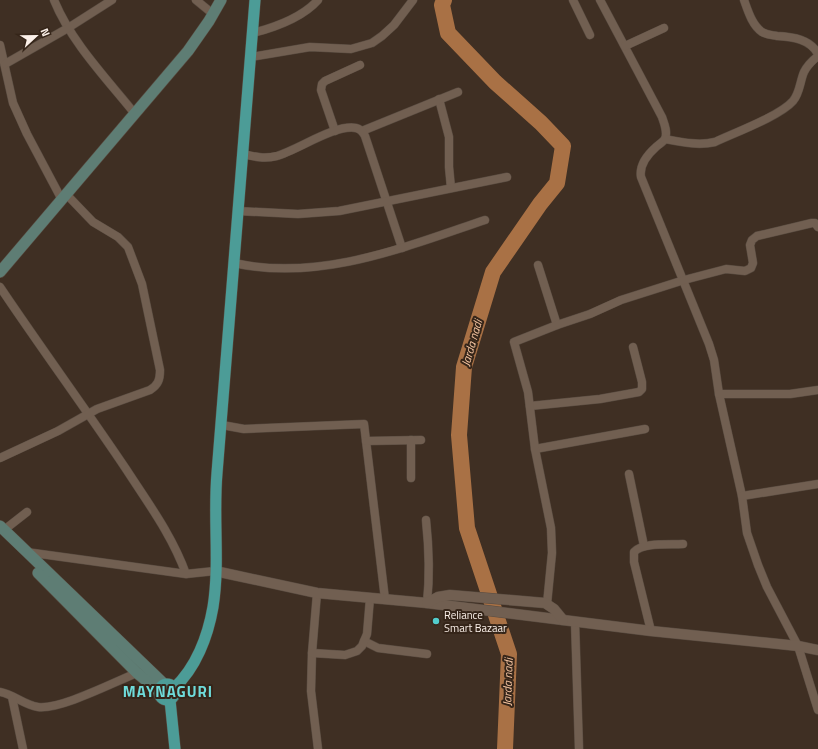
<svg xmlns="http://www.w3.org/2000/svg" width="818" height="749" font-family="'Titillium Web',sans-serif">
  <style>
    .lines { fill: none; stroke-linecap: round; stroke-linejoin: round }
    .river { stroke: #a97145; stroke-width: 16 }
    .minor-casing { stroke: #584b40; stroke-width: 9 }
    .tertiary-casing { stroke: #584b40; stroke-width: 11 }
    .secondary-casing { stroke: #584b40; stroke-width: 12 }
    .primary-casing { stroke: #584b40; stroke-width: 12 }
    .minor { stroke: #715f51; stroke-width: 8 }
    .tertiary { stroke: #715f51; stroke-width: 10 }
    .secondary { stroke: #5e7d74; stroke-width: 11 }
    .primary { stroke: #4c9c97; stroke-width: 11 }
    .poi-dot { fill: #52cdcd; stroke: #352519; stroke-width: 1.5 }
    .labels { text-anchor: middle; stroke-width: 4; stroke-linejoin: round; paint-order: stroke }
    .poi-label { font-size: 11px; fill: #fbf0e9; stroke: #352519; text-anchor: start }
    .water-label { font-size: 12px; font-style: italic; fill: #f7c6a2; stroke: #352519 }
    .district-label { font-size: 15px; font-weight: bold; letter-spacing: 1px; fill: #6edbda; stroke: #352519 }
  </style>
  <rect width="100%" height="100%" fill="#3f2f23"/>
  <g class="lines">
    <!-- river -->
    <path class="river" d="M444,0l-2,5 6,28 47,49 46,41 22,23 -6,37 -17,21 -47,68 -29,95 -5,68 8,93 42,126 -4,95"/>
    <defs>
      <g id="minor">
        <path d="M54,0c17,42 53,79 81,114"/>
        <path d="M196,0l17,14"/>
        <path d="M573,0l17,35"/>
        <path d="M600,0l62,117c2,6 6,15 3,22 -2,3 -7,6 -9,8 -9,8 -17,18 -15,30l68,167 5,16 5,34 23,102 5,37 11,32 9,22 31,59 20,64"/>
        <path d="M744,0c4,11 8,25 18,32 5,3 10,3 15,4 16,1 33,3 41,18"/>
        <path d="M253,33c23,-6 49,-15 65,-33"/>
        <path d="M0,45l13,58 14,31 35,66"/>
        <path d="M625,46l39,-18"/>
        <path d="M251,57l59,-10 41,2 21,-6 10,-7 12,-11 19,-25"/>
        <path d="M5,64l63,-36 44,-28"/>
        <path d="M439,99l10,38v30l2,21"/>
        <path d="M335,131l-14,-41 1,-6 3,-3 35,-16"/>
        <path d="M362,131l96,-39"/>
        <path d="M665,139c16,3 33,7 50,3 19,-9 65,-26 78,-41 7,-8 7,-20 11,-29 3,-6 9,-12 14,-16"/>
        <path d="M243,154c12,3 22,5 34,2 21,-6 58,-32 79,-28 5,1 7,4 9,8l37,112"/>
        <path d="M238,211l60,3 41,-3 168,-34"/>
        <path d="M234,263c86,19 171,-16 251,-43"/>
        <path d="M538,265l19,60"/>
        <path d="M0,287c41,61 85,121 126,182 22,34 46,66 60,105"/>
        <path d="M719,394h71l28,-4"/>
        <path d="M530,406l70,-7 39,-7 3,-3v-7l-9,-35"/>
        <path d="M222,425l22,4 120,-5 21,175"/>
        <path d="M366,441l55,-1"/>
        <path d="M535,449l110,-20"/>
        <path d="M0,458l58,-27 39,-22 53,-19c8,-5 10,-10 10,-20l-18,-86 -14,-37 -10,-10 -25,-15 -26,-27"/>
        <path d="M629,474l15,72"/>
        <path d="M411,478v-38"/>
        <path d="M742,496l76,-12"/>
        <path d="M426,520c3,28 4,55 1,83"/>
        <path d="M4,530l23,-18"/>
        <path d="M26,552l160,22 29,-3"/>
        <path d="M317,593l-5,60 -1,38 7,58"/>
        <path d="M547,604l5,-51 -1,-25 -16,-79 -7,-57 -14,-50 43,-17 33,-11 31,-14 63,-20 42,-11 19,2 6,-3 2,-5 -3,-18 2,-5 5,-4 55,-13h3l3,4"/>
        <path d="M575,621l4,128"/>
        <path d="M651,631l-17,-69v-10c9,-10 36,-7 49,-8"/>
        <path d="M364,641l14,7 49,6"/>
        <path d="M312,653l33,2 12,-4 5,-5 5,-12 3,-36"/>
        <path d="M0,692c13,2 24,13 38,15 22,3 76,-25 99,-34"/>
        <path d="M12,697l11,52"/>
      </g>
      <g id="tertiary">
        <path d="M215,571l102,22 110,10 224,28 147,15 20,4"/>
        <path d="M427,603l11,-6 12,-2 95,8 9,6 9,11"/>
      </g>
      <g id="secondary">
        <path d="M0,272l188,-221 21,-30 12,-21"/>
        <path d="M0,526l164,158"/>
        <path d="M38,573l99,100 22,18"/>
      </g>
      <g id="primary">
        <circle cx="167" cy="692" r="8"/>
        <path d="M174,688c22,-20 34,-52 39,-81 7,-44 0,-89 4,-134 14,-157 26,-315 38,-473"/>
        <path d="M170,700l5,49"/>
      </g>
    </defs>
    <!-- minor casing -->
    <use href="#minor" class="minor-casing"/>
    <!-- tertiary casing -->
    <use href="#tertiary" class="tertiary-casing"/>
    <!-- secondary casing -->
    <use href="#secondary" class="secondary-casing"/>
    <!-- primary casing -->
    <use href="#primary" class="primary-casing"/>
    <!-- minor -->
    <use href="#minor" class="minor"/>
    <!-- tertiary -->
    <use href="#tertiary" class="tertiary"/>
    <!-- secondary -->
    <use href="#secondary" class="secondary"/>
    <!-- primary -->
    <use href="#primary" class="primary"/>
  </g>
  <!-- markers -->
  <circle class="poi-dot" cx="436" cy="621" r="4"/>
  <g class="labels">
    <!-- poi labels -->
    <g class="poi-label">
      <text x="444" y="619">Reliance<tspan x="444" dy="13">Smart Bazaar</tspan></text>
    </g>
    <!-- water labels -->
    <g class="water-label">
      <text transform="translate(472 343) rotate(-74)" y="4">Jarda nadi</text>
      <text transform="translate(508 682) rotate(-88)" y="4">Jarda nadi</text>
    </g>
    <!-- district labels -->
    <g class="district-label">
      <text x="168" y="697">MAYNAGURI</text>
    </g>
  </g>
  <!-- north arrow -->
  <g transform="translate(36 36) rotate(68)" stroke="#352519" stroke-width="3" paint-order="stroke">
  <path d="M0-3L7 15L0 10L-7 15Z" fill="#fbf0e9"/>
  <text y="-6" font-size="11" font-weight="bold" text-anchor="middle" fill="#fbf0e9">N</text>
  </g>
</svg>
